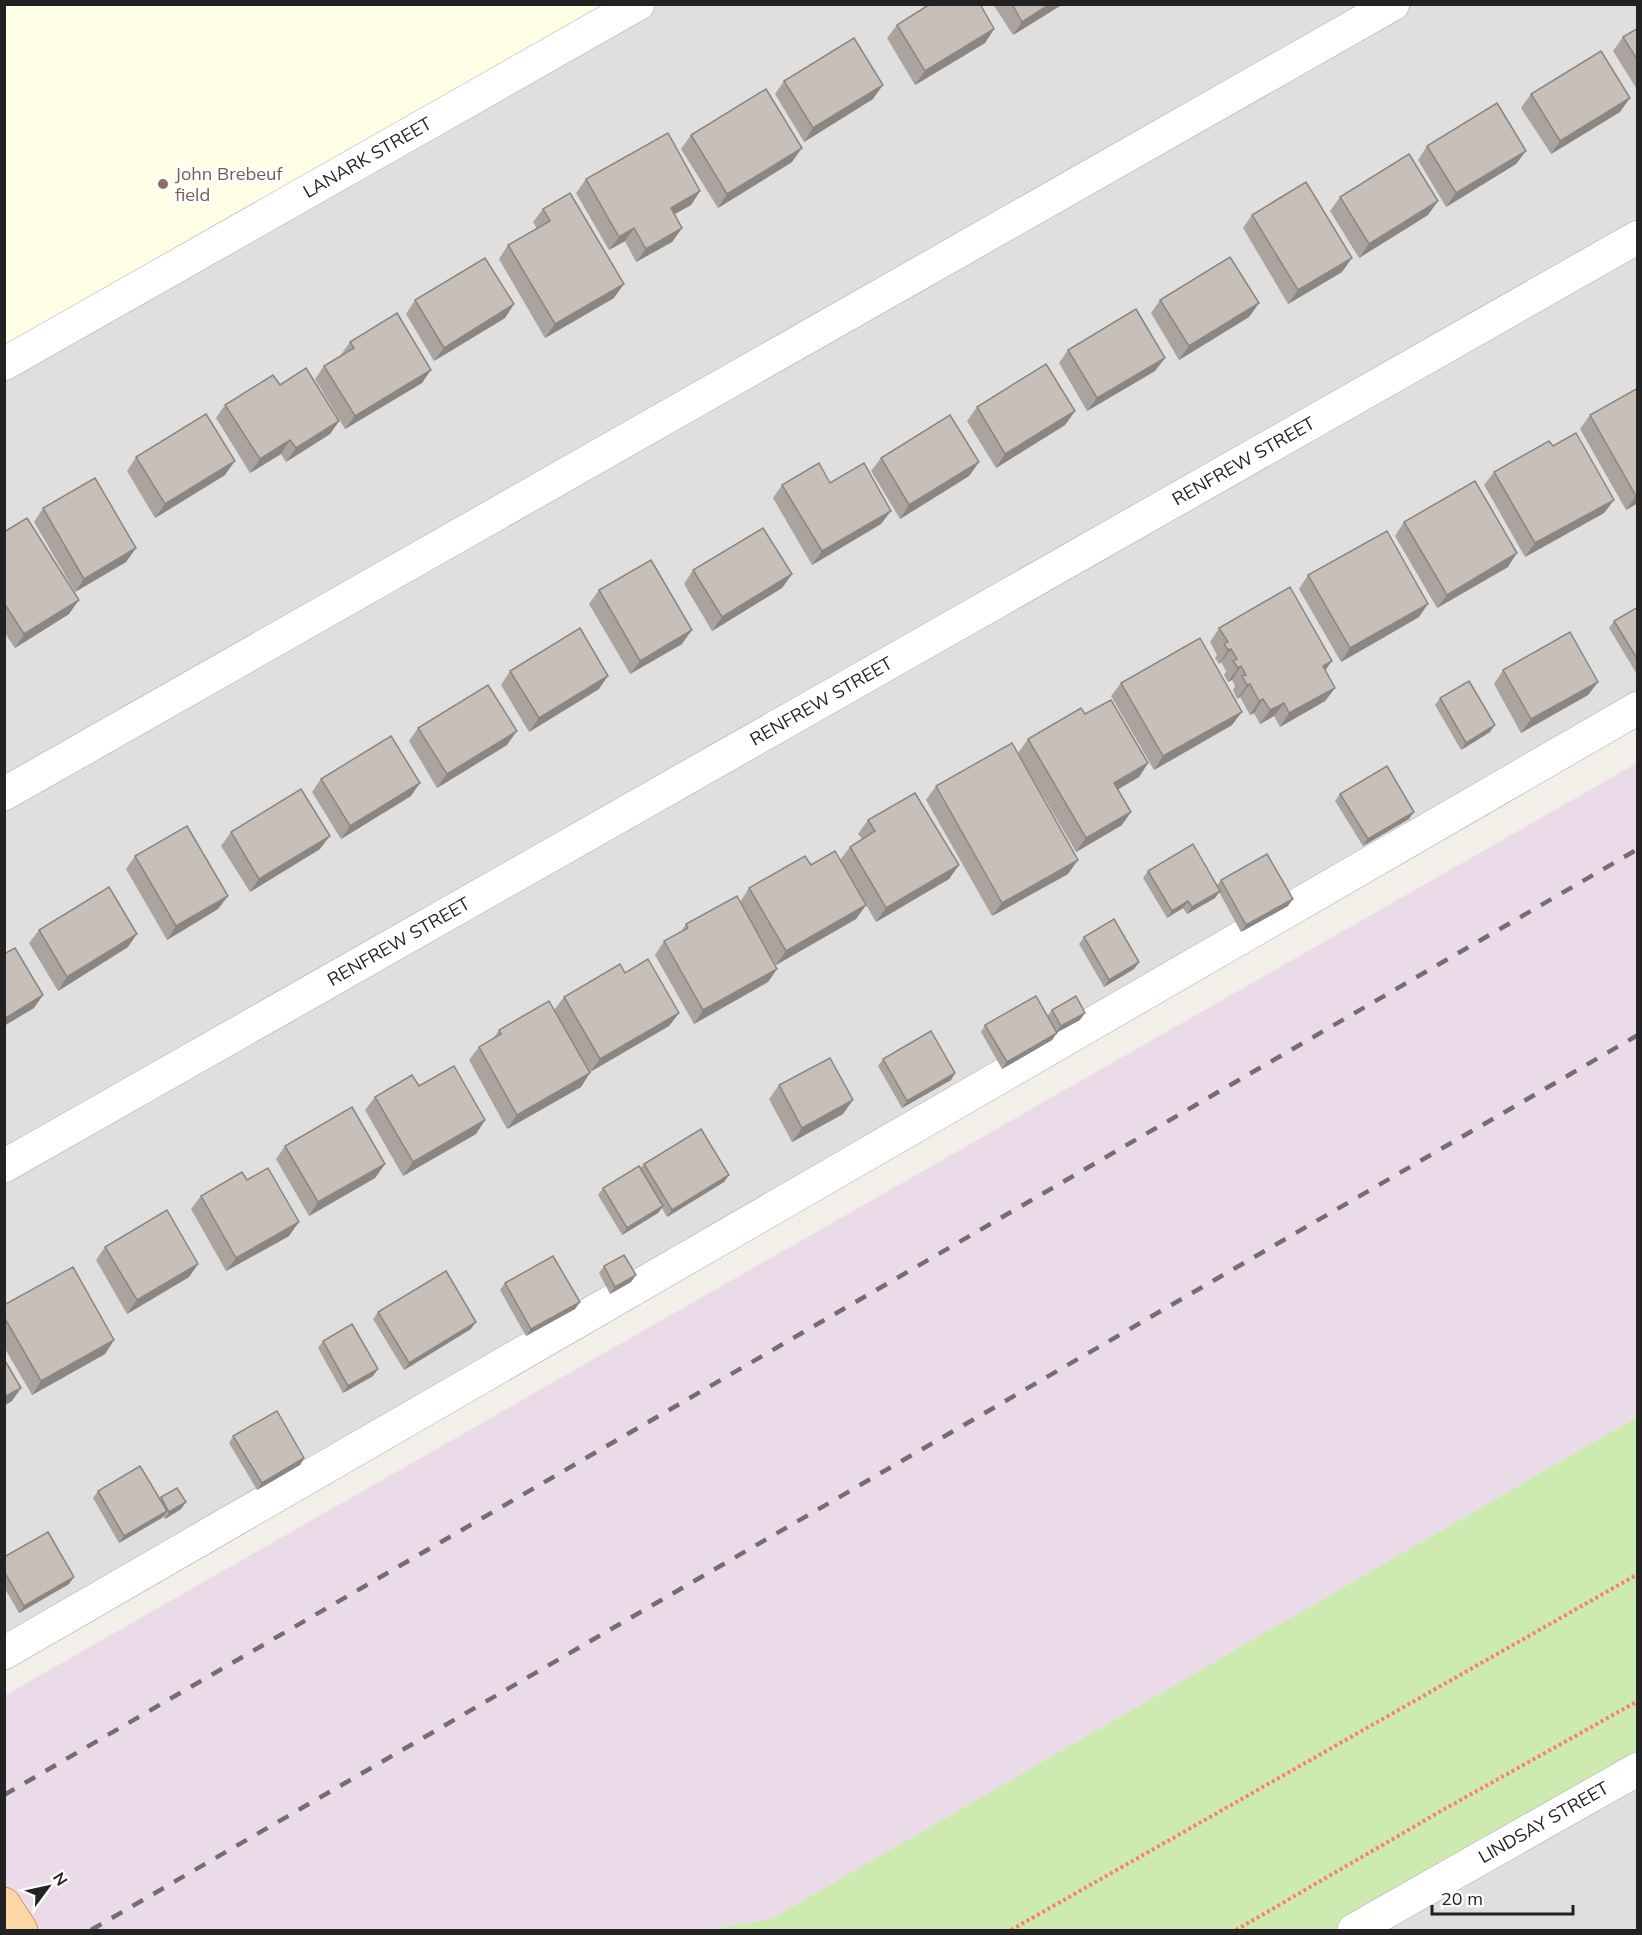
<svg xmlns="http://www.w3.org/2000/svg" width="1642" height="1935" font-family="Mulish,sans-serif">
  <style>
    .residential { fill: #e0dfdf }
    .industrial { fill: #ebdbe8 }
    .education { fill: #ffffe5 }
    .grass { fill: #cdebb0 }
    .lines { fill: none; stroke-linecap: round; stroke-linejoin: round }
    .minor-casing { stroke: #a9a9a9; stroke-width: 34 }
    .major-casing { stroke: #a06b00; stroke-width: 34 }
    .path { stroke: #fa8072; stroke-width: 4; stroke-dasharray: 3 3; stroke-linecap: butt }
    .minor { stroke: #fff; stroke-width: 33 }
    .major { stroke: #fcd6a4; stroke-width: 33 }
    .rail { stroke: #707070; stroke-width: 4.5; stroke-dasharray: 12 12; stroke-linecap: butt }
    .wall { fill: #aba49e }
    .shaded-wall { fill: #8b8681 }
    .building { fill: #c7bfb8; stroke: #8b8681; stroke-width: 1.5 }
    .education-dot { fill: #8d6e63; stroke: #fff; stroke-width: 2 }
    .labels { text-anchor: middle; stroke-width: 6; stroke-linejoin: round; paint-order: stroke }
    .street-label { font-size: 18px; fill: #222; stroke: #fff }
    .education-label { font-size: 18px; fill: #785e54; stroke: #fff; text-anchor: start }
  </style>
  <rect width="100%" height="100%" fill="#f2efe9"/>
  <!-- residential -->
  <g class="residential">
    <path d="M638,5h999v703l-1632,945 -1,-1289z"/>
    <path d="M1637,1769v161h-283z"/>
  </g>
  <!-- industrial -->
  <path class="industrial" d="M1637,763v654l-866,502 -64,11h-702l-1,-234z"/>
  <!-- education -->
  <path class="education" d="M5,5h633l-633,359z"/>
  <!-- grass -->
  <path class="grass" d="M1637,1417v352l-283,161h-647l64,-11z"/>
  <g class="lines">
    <defs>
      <g id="minor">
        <path id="s1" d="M4,364l634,-360"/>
        <path d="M4,794l1389,-790"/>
        <path id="s2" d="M4,1166l1634,-929"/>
        <path d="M4,1653l1634,-945"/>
        <path id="s3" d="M1354,1930l284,-161"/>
      </g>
      <path id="major" d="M4,1904l17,26"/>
    </defs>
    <!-- minor casing -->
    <use href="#minor" class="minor-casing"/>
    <!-- major casing -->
    <use href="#major" class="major-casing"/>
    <!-- path -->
    <g class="path">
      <path d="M1011,1930l627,-356"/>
      <path d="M1236,1930l212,-123 190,-106"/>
    </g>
    <!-- minor -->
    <use href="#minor" class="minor"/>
    <!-- major -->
    <use href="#major" class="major"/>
    <!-- rail -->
    <g class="rail">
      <path d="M4,1795l1634,-946"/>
      <path d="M91,1930l1547,-895"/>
    </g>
  </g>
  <!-- wall -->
  <g class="wall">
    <path d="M993,4h70l-50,31z"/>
    <path d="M897,25l97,4 -9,14 -70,42 -28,-47z"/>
    <path d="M1638,28v63l-25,-40 10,-14z"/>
    <path d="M784,81l89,18 -69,43 -29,-48z"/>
    <path d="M1531,94l89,18 -69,42 -30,-46z"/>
    <path d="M691,135l101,27 -74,46 -37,-59z"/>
    <path d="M1427,146l99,5 -10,13 -70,43 -28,-47z"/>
    <path d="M586,179l114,12 -9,14 -17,9 8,14 -10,14 -36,20 -11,-21 -16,9 -33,-57z"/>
    <path d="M1340,197l88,18 -69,43 -29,-47z"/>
    <path d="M543,209l71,89 -69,40 -46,-79 9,-14 29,-16 -4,-7z"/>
    <path d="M1252,215l90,57 -54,32 -45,-76z"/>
    <path d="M415,300l99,4 -9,14 -71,43 -28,-47z"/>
    <path d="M1160,300l99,3 -10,14 -70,43 -28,-47z"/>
    <path d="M350,342l72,41 -77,46 -30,-50 9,-13 16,-10z"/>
    <path d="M1068,350l87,21 -68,40 -28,-48z"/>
    <path d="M280,385l59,36 -9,13 -44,28 -5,-8 -31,19 -34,-55 9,-13z"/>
    <path d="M1638,388v115l-12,7 -46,-81 10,-14z"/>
    <path d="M977,407l98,4 -10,14 -69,43 -29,-47z"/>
    <path d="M1553,446l61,54 -10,13 -79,44 -41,-72 10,-13z"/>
    <path d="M136,457l89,18 -70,43 -28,-47z"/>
    <path d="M881,458l98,4 -10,14 -69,43 -29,-48z"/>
    <path d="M830,483l51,41 -69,41 -39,-67 9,-13z"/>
    <path d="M43,508l93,40 -10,14 -51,30 -41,-70z"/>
    <path d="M1404,522l104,45 -71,41 -42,-72z"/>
    <path d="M4,532l65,82 -54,34 -11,-16z"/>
    <path d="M693,570l99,4 -10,14 -70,43 -28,-47z"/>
    <path d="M1308,575l111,42 -78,45 -42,-73z"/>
    <path d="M599,590l83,54 -52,30 -41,-70z"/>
    <path d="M1638,607v69l-29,-48 5,-7z"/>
    <path d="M1219,628l106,43 10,17 -10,13 -45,26 -6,-11 -14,8 -6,-11 -4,2 -10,-18 -3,2 -4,-9 2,-4 -3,-6 -4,2 -4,-7 2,-4 -5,-9 -2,2 -4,-6 2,-3 -7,-13z"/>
    <path d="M1503,670l95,12 -10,13 -67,38 -27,-49z"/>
    <path d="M510,671l89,18 -70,43 -28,-47z"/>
    <path d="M1121,683l111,42 -78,45 -43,-74z"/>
    <path d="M1440,698l50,34 -29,18 -26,-45z"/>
    <path d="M1085,714l63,49 -9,14 -21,12 4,36 -46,27 -58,-99 10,-14z"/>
    <path d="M418,728l89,17 -70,43 -28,-47z"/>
    <path d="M321,779l90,17 -70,43 -29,-47z"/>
    <path d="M936,786l132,88 -76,42 -66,-116z"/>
    <path d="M1340,794l69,25 -46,27 -28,-45z"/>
    <path d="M868,820l91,45 -10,14 -73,43 -29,-50 19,33 -10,14 -80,46 -28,-49 29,53 -9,13 -74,42 -39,-69 9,-14 16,-8 6,-9 54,-22 9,-14 62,-23 29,-5 10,-13 12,-8 -4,-5z"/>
    <path d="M231,832l89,17 -70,43 -29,-46z"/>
    <path d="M135,856l93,40 -10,13 -51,31 -41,-71z"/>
    <path d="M1148,871l69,14 4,-5 67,26 -47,26 -22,-40 -4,6 -28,16 -4,-6 -16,10 -24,-40z"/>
    <path d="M39,930l89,17 -70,44 -29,-48z"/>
    <path d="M1084,937l55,25 -5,7 -30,18 -25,-43z"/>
    <path d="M625,973l54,40 -10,13 -79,46 -9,15 -74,42 -38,-69 10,-13 14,-8 6,-9 55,-20 10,-13z"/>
    <path d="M1052,1010l28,10 -24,13 -4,7 -50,29 -21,-37 4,-7 62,-9z"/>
    <path d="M883,1059l72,14 -4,7 -49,28 -24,-42z"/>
    <path d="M779,1085l64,29 -51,28 -23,-43z"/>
    <path d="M419,1086l66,34 -9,14 -73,42 -38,-66 10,-13z"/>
    <path d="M285,1146l100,18 -10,14 -66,38 -33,-57z"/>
    <path d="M644,1164l85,11 -5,7 -57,35 -5,-9 -4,5 -36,22 -24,-40 5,-7 37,-20z"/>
    <path d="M201,1196l88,40 -63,35 -35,-62z"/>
    <path d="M105,1247l93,17 -9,13 -62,37 -31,-54z"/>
    <path d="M604,1266l27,16 -21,12 -11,-21z"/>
    <path d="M505,1283l75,19 -5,7 -49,27 -26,-46z"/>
    <path d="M4,1305l110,35 -9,14 -73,41 -28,-48z"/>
    <path d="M378,1312l93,17 -67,41 -31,-51z"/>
    <path d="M323,1341l50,35 -30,17 -25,-45z"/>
    <path d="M233,1436l71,22 -4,7 -43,25 -28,-47z"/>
    <path d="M98,1491l62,8 1,-2 25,5 -5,7 -16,10 -2,-3 -44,27 -26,-45z"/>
    <path d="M4,1557l65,27 -50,29 -15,-26z"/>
  </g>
  <!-- shaded-wall -->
  <g class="shaded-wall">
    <path d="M1050,4h13l-50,31 9,-13z"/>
    <path d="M994,29l-9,14 -70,42 10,-14z"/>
    <path d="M883,85l-10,14 -69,43 9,-14z"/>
    <path d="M1630,98l-10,14 -69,42 9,-13z"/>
    <path d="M802,148l-10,14 -74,46 9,-14z"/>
    <path d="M1526,151l-10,13 -70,43 10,-14z"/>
    <path d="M700,191l-9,14 -30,17 10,-14z"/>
    <path d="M1438,201l-10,14 -69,43 10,-14z"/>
    <path d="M634,228l-9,13 -16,9 10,-13z"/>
    <path d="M682,228l-10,14 -36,20 10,-13z"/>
    <path d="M1352,258l-10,14 -54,32 10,-14z"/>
    <path d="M624,284l-10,14 -69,40 10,-14z"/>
    <path d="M1259,303l-10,14 -70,43 10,-14z"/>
    <path d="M514,304l-9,14 -71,43 10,-13z"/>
    <path d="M1165,358l-10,13 -68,40 10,-13z"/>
    <path d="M431,370l-9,13 -77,46 10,-13z"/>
    <path d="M1075,411l-10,14 -69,43 9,-14z"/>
    <path d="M339,421l-9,13 -44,28 10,-14z"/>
    <path d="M290,440l-9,14 -31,19 10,-14z"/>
    <path d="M235,461l-10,14 -70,43 10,-14z"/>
    <path d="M979,462l-10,14 -69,43 9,-14z"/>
    <path d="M1638,495v8l-12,7 10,-14z"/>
    <path d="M1614,500l-10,13 -79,44 10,-14z"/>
    <path d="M891,511l-10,13 -69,41 10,-14z"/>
    <path d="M136,548l-10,14 -51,30 9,-13z"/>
    <path d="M1517,553l-9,14 -71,41 10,-13z"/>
    <path d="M792,574l-10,14 -70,43 10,-14z"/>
    <path d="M79,600l-10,14 -54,34 9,-14z"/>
    <path d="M1428,604l-9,13 -78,45 9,-14z"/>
    <path d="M692,630l-10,14 -52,30 10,-13z"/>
    <path d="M1231,649l-10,13 -2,2 9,-14z"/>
    <path d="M1332,661l-10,14 1,-9z"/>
    <path d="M1241,666l-9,14 -4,2 10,-14z"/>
    <path d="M608,676l-9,13 -70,43 10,-14z"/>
    <path d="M1598,682l-10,13 -67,38 10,-14z"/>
    <path d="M1250,684l-10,13 -3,2 10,-14z"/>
    <path d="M1335,688l-10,13 -45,26 9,-14z"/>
    <path d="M1263,699l-9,14 -4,2 9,-14z"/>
    <path d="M1284,703l-10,13 -14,8 10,-14z"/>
    <path d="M1242,712l-10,13 -78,45 9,-14z"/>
    <path d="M1495,725l-5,7 -29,18 5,-7z"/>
    <path d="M517,731l-10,14 -70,43 10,-14z"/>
    <path d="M1148,763l-9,14 -34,20 9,-14z"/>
    <path d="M420,783l-9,13 -70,43 9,-13z"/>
    <path d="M1131,812l-9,13 -46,27 10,-14z"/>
    <path d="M1414,812l-5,7 -46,27 5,-7z"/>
    <path d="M330,836l-10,13 -70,43 9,-13z"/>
    <path d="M1078,860l-10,14 -76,42 10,-13z"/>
    <path d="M959,865l-10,14 -73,43 10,-14z"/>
    <path d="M1220,891l-5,7 -28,16 5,-7z"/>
    <path d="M228,896l-10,13 -51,31 9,-14z"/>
    <path d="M1293,899l-5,7 -47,26 5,-7z"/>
    <path d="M1188,901l-5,7 -16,10 5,-7z"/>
    <path d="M866,905l-10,14 -80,46 10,-14z"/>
    <path d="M137,934l-9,13 -70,44 9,-14z"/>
    <path d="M1139,962l-5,7 -30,18 5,-7z"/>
    <path d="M777,969l-9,13 -74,42 9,-14z"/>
    <path d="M43,995l-9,13 -30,18v-7z"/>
    <path d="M679,1013l-10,13 -79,46 10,-13z"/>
    <path d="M1085,1013l-5,7 -24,13 5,-7z"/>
    <path d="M1057,1033l-5,7 -50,29 5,-7z"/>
    <path d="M590,1073l-9,14 -74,42 10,-14z"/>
    <path d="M955,1073l-4,7 -49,28 5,-7z"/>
    <path d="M853,1100l-10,14 -51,28 10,-14z"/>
    <path d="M485,1120l-9,14 -73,42 10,-14z"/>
    <path d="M385,1164l-10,14 -66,38 9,-14z"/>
    <path d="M729,1175l-5,7 -57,35 5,-7z"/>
    <path d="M663,1206l-5,7 -36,22 5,-7z"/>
    <path d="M299,1222l-10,14 -63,35 10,-13z"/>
    <path d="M198,1264l-9,13 -62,37 10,-14z"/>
    <path d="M636,1275l-5,7 -21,12 5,-7z"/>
    <path d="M580,1302l-5,7 -49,27 5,-7z"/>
    <path d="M476,1322l-5,7 -67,41 5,-7z"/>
    <path d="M114,1340l-9,14 -73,41 9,-14z"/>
    <path d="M378,1369l-5,7 -30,17 5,-7z"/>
    <path d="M21,1388l-9,13 -8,5v-9z"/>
    <path d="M304,1458l-4,7 -43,25 5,-7z"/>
    <path d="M186,1502l-5,7 -16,10 4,-7z"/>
    <path d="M167,1511l-5,7 -43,25 5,-7z"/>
    <path d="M74,1577l-5,7 -50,29 5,-7z"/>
  </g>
  <!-- building -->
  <g class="building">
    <path d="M930,4h50l14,25 -69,42 -28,-46z"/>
    <path d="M1012,4h38l-28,18z"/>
    <path d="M1638,28v33l-15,-24z"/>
    <path d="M854,38l29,47 -70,43 -29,-47z"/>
    <path d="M1601,51l29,47 -70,43 -29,-47z"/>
    <path d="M766,89l36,59 -75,46 -36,-59z"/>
    <path d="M1497,103l29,48 -70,42 -29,-47z"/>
    <path d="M668,133l32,58 -29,17 11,20 -36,21 -12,-21 -15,9 -33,-58z"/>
    <path d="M1409,154l29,47 -69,43 -29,-47z"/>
    <path d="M1306,182l46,76 -54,32 -46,-75z"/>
    <path d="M570,193l54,91 -69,40 -47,-79 42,-24 -7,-12z"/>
    <path d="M1230,257l29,46 -70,43 -29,-46z"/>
    <path d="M485,258l29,46 -70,44 -29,-48z"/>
    <path d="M1136,309l29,49 -68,40 -29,-48z"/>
    <path d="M397,313l34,57 -76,46 -31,-50 30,-18 -4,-6z"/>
    <path d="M1046,364l29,47 -70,43 -28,-47z"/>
    <path d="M306,368l33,53 -43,27 -6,-8 -30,19 -35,-54 48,-30 7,10z"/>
    <path d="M1638,388v107l-2,1 -46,-81z"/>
    <path d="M206,414l29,47 -70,43 -29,-47z"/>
    <path d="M950,415l29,47 -70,43 -28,-47z"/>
    <path d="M1576,433l38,67 -79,43 -41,-71 55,-31 4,5z"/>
    <path d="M819,463l11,20 34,-20 27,48 -69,40 -40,-66z"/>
    <path d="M95,478l41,70 -52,31 -41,-71z"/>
    <path d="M1475,481l42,72 -70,42 -43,-73z"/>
    <path d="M27,518l52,82 -55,34 -20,-31v-71z"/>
    <path d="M763,528l29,46 -70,43 -29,-47z"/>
    <path d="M1387,531l41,73 -78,44 -42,-73z"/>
    <path d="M651,560l41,70 -52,31 -41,-71z"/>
    <path d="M1290,587l42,74 -9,5 12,22 -46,25 -5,-10 -14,7 -7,-11 -4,2 -9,-17 -3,1 -5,-9 4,-1 -5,-9 -3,2 -5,-7 4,-2 -6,-10 -3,1 -4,-6 4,-2 -9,-14z"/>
    <path d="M1638,607v53l-24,-39z"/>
    <path d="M580,628l28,48 -69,42 -29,-47z"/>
    <path d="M1570,632l28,50 -67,37 -28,-49z"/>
    <path d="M1200,638l42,74 -79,44 -42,-73z"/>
    <path d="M1469,681l26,44 -29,18 -26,-45z"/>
    <path d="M488,685l29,46 -70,43 -29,-46z"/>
    <path d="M1111,700l37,63 -34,20 17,29 -45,26 -58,-99 53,-31 4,6z"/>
    <path d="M391,736l29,47 -70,43 -29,-47z"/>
    <path d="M1012,743l66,117 -76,43 -66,-117z"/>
    <path d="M1387,766l27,46 -46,27 -28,-45z"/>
    <path d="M301,789l29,47 -71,43 -28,-47z"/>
    <path d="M915,793l44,72 -73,43 -36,-61 25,-16 -7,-11z"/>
    <path d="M187,826l41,70 -52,30 -41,-70z"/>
    <path d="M1193,844l27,47 -28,16 -4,-6 -16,10 -24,-40z"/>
    <path d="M835,851l31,54 -80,46 -37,-63 56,-32 6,9z"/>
    <path d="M1267,854l26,45 -47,26 -25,-45z"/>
    <path d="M109,887l28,47 -70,43 -28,-47z"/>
    <path d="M737,896l40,73 -74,41 -39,-69 24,-13 -2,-4z"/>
    <path d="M1114,919l25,43 -30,18 -25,-43z"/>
    <path d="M15,948l28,47 -39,24v-65z"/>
    <path d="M648,959l31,54 -79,46 -36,-62 56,-33 5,9z"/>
    <path d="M1036,996l21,37 -50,29 -22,-37z"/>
    <path d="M1076,996l9,17 -24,13 -9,-16z"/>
    <path d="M549,1001l41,72 -73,42 -38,-68 22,-13 -2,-4z"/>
    <path d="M931,1031l24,42 -48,28 -24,-42z"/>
    <path d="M830,1058l23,42 -51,28 -23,-43z"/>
    <path d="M454,1066l31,54 -72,42 -38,-65 37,-22 7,11z"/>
    <path d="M352,1107l33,57 -67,38 -33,-56z"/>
    <path d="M701,1129l28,46 -57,35 -28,-46z"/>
    <path d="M639,1166l24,40 -36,22 -24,-40z"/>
    <path d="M268,1168l31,54 -63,36 -35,-62 41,-24 5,8z"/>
    <path d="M167,1210l31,54 -61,36 -32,-53z"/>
    <path d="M624,1255l12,20 -21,12 -11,-21z"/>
    <path d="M553,1256l27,46 -49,27 -26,-46z"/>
    <path d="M73,1267l41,73 -73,41 -37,-64v-12z"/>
    <path d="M446,1271l30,51 -67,41 -31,-51z"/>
    <path d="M352,1324l26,45 -30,17 -25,-45z"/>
    <path d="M4,1359l17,29 -17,9z"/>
    <path d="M277,1411l27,47 -42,25 -29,-47z"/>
    <path d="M140,1466l27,45 -43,25 -26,-45z"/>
    <path d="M177,1488l9,14 -17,10 -8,-15z"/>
    <path d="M48,1532l26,45 -50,29 -20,-35v-14z"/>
  </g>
  <!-- markers -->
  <circle class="education-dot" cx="163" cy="184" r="6"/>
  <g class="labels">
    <!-- street labels -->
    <g class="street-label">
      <text dy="6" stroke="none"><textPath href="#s1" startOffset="418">LANARK STREET</textPath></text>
      <text dy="6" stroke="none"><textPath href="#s2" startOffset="1426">RENFREW STREET</textPath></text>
      <text dy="6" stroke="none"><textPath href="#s2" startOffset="940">RENFREW STREET</textPath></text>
      <text dy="6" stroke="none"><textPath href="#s2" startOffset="454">RENFREW STREET</textPath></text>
      <text dy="6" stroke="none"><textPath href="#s3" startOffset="218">LINDSAY STREET</textPath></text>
    </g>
    <!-- education labels -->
    <g class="education-label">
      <text x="175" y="180">John Brebeuf<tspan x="175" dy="21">field</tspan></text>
    </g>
  </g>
  <!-- border -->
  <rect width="1642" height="1935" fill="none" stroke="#222222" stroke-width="12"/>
  <!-- north arrow -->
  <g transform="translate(48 1887) rotate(57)" stroke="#ffffff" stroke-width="4.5" paint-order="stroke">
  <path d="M0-4.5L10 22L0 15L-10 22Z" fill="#222222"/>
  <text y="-9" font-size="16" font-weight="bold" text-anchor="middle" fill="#222222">N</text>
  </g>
  <!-- scale -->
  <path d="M1432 1905v9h141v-9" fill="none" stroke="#222222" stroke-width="3"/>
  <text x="1441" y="1905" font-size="18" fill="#222222" stroke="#ffffff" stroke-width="4.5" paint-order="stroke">20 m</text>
</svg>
